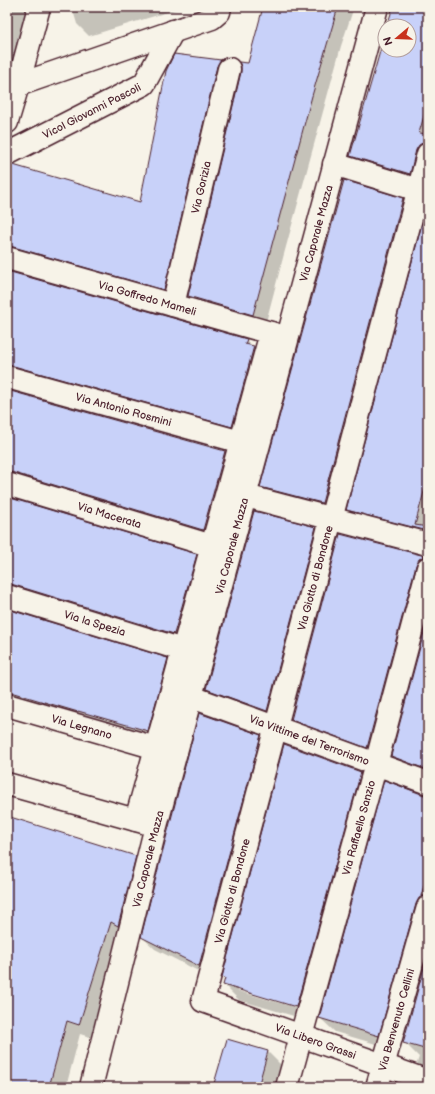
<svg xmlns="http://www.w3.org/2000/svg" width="435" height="1094" font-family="'Balsamiq Sans',sans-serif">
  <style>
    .shadow { fill: #0003; fill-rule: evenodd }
    .building { fill: #c8d1f9; stroke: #4a1f2b }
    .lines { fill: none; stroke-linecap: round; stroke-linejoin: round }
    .minor-casing { stroke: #4a1f2b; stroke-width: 25 }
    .minor { stroke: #f7f3e8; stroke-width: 22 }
    .labels { text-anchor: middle; stroke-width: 3; stroke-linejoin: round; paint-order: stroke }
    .street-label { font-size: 11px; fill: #4a1f2b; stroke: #f7f3e8 }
  </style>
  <rect width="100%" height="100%" fill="#f7f3e8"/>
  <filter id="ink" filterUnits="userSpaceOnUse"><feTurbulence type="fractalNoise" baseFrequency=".025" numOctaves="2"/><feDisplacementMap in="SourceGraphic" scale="8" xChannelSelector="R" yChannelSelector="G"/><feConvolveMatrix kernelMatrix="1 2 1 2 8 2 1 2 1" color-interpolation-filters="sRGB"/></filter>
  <g filter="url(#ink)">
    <!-- shadow -->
    <g class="shadow">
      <path d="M7,7h32l-16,69 -16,60z"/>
      <path d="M72,7h112l-95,29 -12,-12z"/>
      <path d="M263,7h91l-13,39 -57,208 -19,72 -64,-18 -12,-12z"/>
      <path d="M394,7h34v166l-4,15 -58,-18 -14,-14 33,-118v12h24v-24h-21z"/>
      <path d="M175,55l46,6 13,13 -57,229 -169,-35v4l238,68 22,21 -22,79 -238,-53v4l217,61 14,13 -22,78 -208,-49 -1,5 188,56 14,14 -22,78 -180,-40v4l159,48 14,14 -20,71 -154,-44v-533l133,36z"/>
      <path d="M344,181l59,18 13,14 -80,303 -61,-16 -13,-13z"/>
      <path d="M428,207v334l-66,-17 -14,-15z"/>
      <path d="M315,528l13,13 -49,182 -59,-22 -13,-13z"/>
      <path d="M341,535l83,22 4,4 -47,199 -76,-27 -13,-14z"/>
      <path d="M428,621v157l-21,-8 -15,-14z"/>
      <path d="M260,736l13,13 -61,229 -57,-29 -13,-12z"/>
      <path d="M360,773l16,15 -65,233 -72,-21 -15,-15 2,-6 -3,-2zM238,989l63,18v2l-63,-18z"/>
      <path d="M424,796h4v130l-35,123 -58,-17 -15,-14z"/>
      <path d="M7,817l128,40 14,14 -56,167 -13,-4 -14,53h-59z"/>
      <path d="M428,957v117l-11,-11 2,-6 -15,-15z"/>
      <path d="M228,1040l40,12 14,14 -6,21h-61z"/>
    </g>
    <!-- building -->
    <g class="building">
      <path d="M263,7h75l-26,89 -59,219 -65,-19 53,-224v-6l-2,-4 9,1z"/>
      <path d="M393,7h35v95l-9,31 9,1v8h-4l-5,3 -3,5 -6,24 -60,-18 35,-122v16h24v-24h-22z"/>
      <path d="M174,54l47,6 -4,6 -53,224 -154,-44h-3v-80l6,-1 127,37 26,-131z"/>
      <path d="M344,180l59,18 -81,305 -62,-16z"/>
      <path d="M427,205l1,272 -13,48 13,2v4l-82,-21z"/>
      <path d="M7,271l240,68 -2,5 9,2 -22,81 -222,-62h-3z"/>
      <path d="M7,390l218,61 -22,79 -192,-58h-4z"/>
      <path d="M7,497l190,57 -23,80 -163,-50h-4z"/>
      <path d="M254,511l62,16 -49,184 -61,-22z"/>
      <path d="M340,534l85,22 -6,3 -3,6 -49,183 -76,-28z"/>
      <path d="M7,609l161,49 -20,73 -70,-20v1l-71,-21z"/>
      <path d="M428,617v153l-37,-14z"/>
      <path d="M199,713l62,22 -62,231 -58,-29 19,-76z"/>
      <path d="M284,744l77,28 -65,235 -73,-22 2,-7 -3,-1z"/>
      <path d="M384,780l40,15h4v77l-7,24h2l-4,2 -3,6 -37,132 -60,-18z"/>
      <path d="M7,816l129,40 -18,70 -7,-4 -32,103 -12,-4 -18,66h-42z"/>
      <path d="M428,953v97l-25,-7z"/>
      <path d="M227,1039l41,12 -10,36h-45z"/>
    </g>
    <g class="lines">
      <defs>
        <g id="minor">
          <path d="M18,85l194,-67 7,-6 1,-5"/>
          <path d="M7,122l11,-37 21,-78"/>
          <path id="s1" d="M7,154l137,-70 29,-53"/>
          <path id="s2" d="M428,154l-225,847 225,80"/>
          <path d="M334,164l94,29"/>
          <path id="s3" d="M7,258l278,79"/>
          <path id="s4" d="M173,305l56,-236"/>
          <path id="s5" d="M7,377l234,65"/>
          <path id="s6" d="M7,484l205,62"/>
          <path d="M246,496l182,48"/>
          <path id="s7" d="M7,596l176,54"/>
          <path id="s8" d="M192,697l236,86"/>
          <path id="s9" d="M7,705l149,43"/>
          <path d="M7,784l143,40"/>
          <path d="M136,820l135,-487"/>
          <path id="s10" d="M91,1087l65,-261 221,-819"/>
          <path id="s11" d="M287,1087l89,-323 52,-196"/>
          <path id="s12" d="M377,1087l51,-180"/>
        </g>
      </defs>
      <!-- minor casing -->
      <use href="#minor" class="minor-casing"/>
      <!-- minor -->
      <use href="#minor" class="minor"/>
    </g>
  </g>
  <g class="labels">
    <!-- street labels -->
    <g class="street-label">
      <text dy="4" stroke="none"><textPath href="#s1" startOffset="95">Vicol Giovanni Pascoli</textPath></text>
      <text dy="4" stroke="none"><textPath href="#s4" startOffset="121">Via Gorizia</textPath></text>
      <text dy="4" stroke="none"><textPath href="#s10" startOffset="883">Via Caporale Mazza</textPath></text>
      <text dy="4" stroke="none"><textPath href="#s3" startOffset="146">Via Goffredo Mameli</textPath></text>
      <text dy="4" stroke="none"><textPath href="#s5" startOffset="121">Via Antonio Rosmini</textPath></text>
      <text dy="4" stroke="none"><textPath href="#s6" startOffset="107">Via Macerata</textPath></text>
      <text dy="4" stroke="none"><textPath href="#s10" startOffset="559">Via Caporale Mazza</textPath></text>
      <text transform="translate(315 578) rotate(-75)" y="4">Via Giotto di Bondone</text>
      <text dy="4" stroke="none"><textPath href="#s7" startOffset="92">Via la Spezia</textPath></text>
      <text dy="4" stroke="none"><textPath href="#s9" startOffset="78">Via Legnano</textPath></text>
      <text dy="4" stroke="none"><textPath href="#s8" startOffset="125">Via Vittime del Terrorismo</textPath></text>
      <text dy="4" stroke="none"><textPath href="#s11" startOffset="269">Via Raffaello Sanzio</textPath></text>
      <text dy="4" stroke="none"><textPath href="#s10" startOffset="235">Via Caporale Mazza</textPath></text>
      <text transform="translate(232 891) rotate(-75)" y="4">Via Giotto di Bondone</text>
      <text dy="4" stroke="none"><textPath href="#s12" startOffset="70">Via Benvenuto Cellini</textPath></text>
      <text dy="4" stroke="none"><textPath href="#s2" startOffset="996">Via Libero Grassi</textPath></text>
    </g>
  </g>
  <!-- margin -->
  <rect width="435" height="1094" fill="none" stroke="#f7f3e8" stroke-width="24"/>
  <rect x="12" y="12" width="411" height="1070" fill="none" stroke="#4a1f2b" stroke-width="1.5" filter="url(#ink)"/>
  <!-- north arrow -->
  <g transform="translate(397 38) rotate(251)"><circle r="19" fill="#f7f3e8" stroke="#b29e9c"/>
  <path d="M0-3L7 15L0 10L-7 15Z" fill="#c8321e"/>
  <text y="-6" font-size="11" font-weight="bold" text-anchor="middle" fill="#4a1f2b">N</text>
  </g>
</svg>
